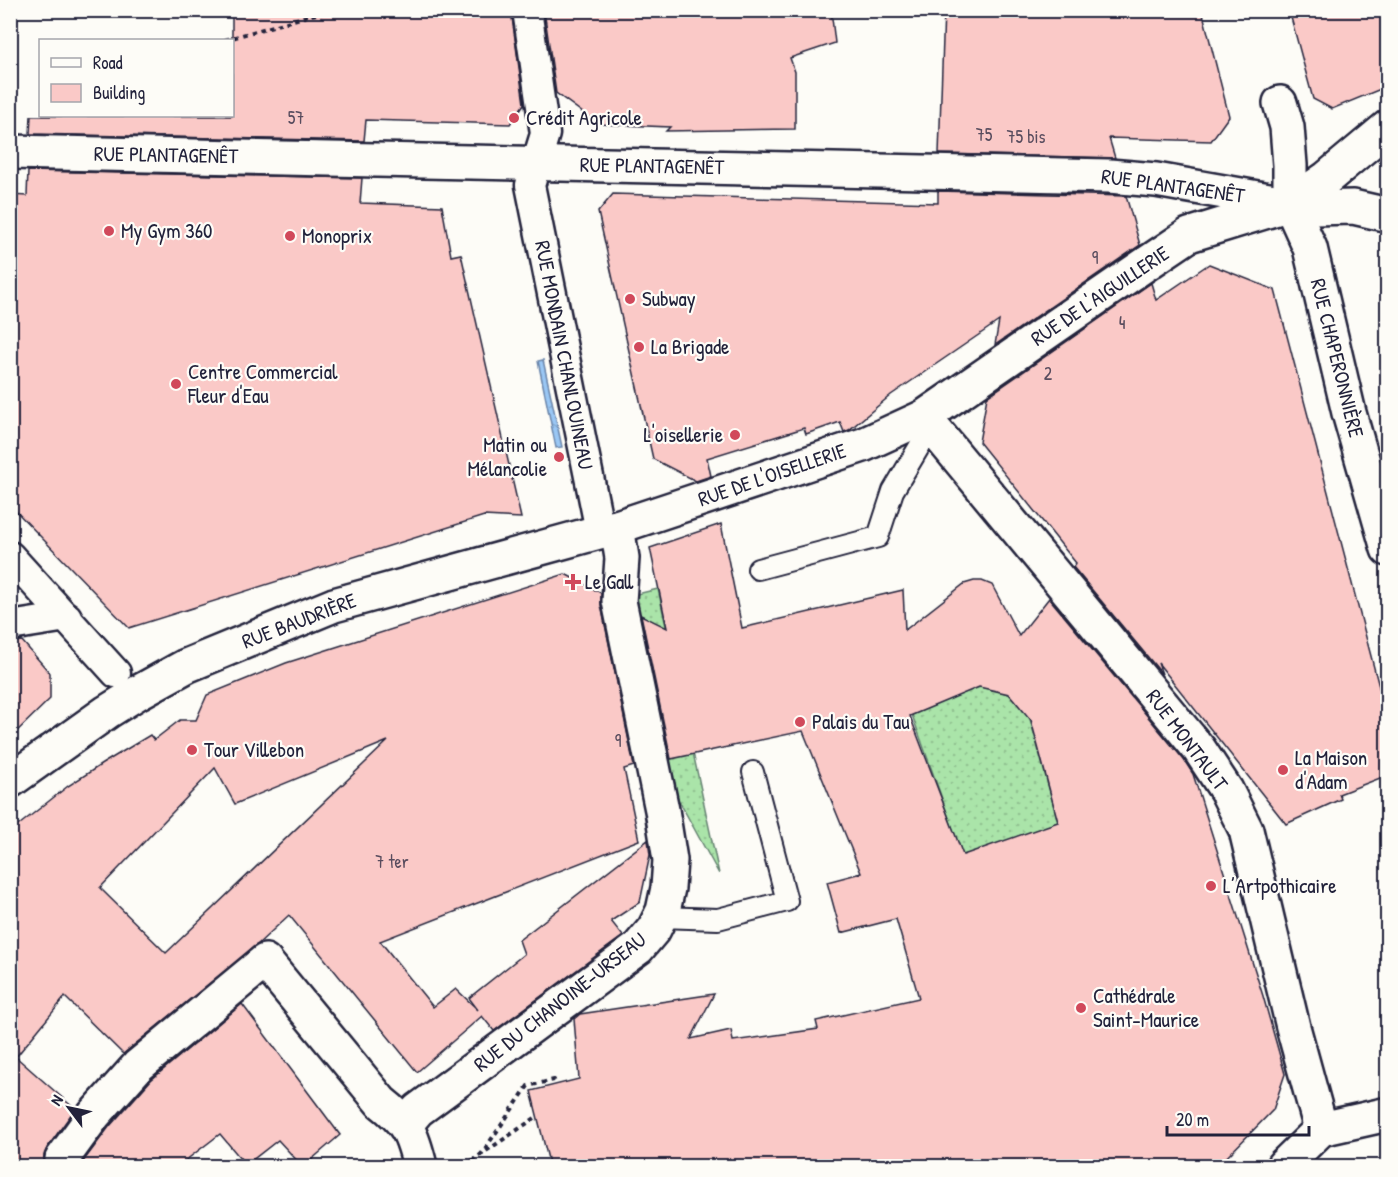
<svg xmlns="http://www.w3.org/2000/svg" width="1398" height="1177" font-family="'Patrick Hand',sans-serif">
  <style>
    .grass { fill: url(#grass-dots); stroke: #668372; stroke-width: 1.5 }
    .water { fill: url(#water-ripples); stroke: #6a85aa; stroke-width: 1.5 }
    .building { fill: #fac9c7; stroke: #22223b; stroke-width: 1.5; fill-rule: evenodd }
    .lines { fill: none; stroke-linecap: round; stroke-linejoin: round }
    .service-casing { stroke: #22223b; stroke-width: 24 }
    .pedestrian-casing { stroke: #22223b; stroke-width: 33 }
    .minor-casing { stroke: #22223b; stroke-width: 38 }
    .path { stroke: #22223b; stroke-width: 4; stroke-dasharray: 4.5 4.5; stroke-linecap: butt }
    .service { stroke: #fdfcf7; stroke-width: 20 }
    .pedestrian { stroke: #fdfcf7; stroke-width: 28 }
    .minor { stroke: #fdfcf7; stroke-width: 33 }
    .poi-dot { fill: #d1495b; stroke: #fdfcf7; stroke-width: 2 }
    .labels { text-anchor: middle; stroke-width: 4.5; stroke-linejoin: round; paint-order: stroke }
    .number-label { font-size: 18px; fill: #584c5e }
    .poi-label { font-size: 21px; fill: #22223b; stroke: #fdfcf7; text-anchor: start }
    .street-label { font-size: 21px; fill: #22223b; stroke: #fdfcf7 }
  </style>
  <defs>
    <pattern id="grass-dots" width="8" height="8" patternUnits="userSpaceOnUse" patternTransform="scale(1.5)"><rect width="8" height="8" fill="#aae4a9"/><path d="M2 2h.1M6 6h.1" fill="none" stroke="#92c392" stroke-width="1.8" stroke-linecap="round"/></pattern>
    <pattern id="water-ripples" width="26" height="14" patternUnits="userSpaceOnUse" patternTransform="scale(1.5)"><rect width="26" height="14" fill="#9ac7f4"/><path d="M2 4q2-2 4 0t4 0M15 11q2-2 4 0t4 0" fill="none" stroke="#84abd2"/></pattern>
  </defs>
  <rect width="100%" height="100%" fill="#fdfcf7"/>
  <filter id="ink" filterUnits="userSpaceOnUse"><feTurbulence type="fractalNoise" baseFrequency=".0167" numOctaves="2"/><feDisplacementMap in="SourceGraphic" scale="12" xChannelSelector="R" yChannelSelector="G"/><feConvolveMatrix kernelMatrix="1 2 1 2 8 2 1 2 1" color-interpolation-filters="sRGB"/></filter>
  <g filter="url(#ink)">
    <!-- grass -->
    <g class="grass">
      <path d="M658,589l61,285 -41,-75 -45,-204z"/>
      <path d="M991,683l6,8 27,6 34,125 -94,38 -53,-148z"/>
    </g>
    <!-- water -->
    <path class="water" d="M543,360l19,87 -6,1 -18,-87z"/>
    <!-- building -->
    <g class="building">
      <path d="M232,10h279l13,94 -14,20 -144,-4 -2,21 -334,-7 1,-18h201z"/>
      <path d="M544,10h287l4,33 -45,15 5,14v57l-129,2 4,-4 -72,-3 -42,-31z"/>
      <path d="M944,10h258l27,106 -18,25 -102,-3 6,20 -176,-4z"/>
      <path d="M1289,10h99v76l-56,23 -19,-10z"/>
      <path d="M28,171l334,7 -2,25 82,3 9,50 10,-2 60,264 -37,-2 -355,112 -119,-123v-310l17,1z"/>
      <path d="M938,191l188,5 14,49 -145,100 4,-24 -108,74 -42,35 -5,2 -4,-10 -34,12 -2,-6 -97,30 4,18 -15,5 -43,-22 -55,-247 15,-18 325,9z"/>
      <path d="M1209,264l66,26 113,431v54l-49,19 2,5 -55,25 -128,-161 4,11 -89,-107 3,-4 -97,-121 8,-45 164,-114 5,17z"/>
      <path d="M721,524l21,104 161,-38 2,40 59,-46 10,-3h8l10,4 27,51 30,-38 135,162 9,14 70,222 22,78 -12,36 -56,57h-667l-19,-76 48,-12 -5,-60 6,-5 134,-20 -23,45 40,-9 2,11 85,-12 -2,-8 103,-23 -23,-79 -55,14 -14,-51 34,-9 -58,-142 -132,28 -30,-144 26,13 -17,-80zM979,687l30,7 22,26 27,102 -95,33 -53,-139z"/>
      <path d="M565,574l36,19v12l33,161 -10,3 15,71 -259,101 53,66 23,-18 22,21 -9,-12 55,-44 -5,-14 129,-100 2,15 -10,47 -29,19 12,15 -129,95 -12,-15 -65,56 -128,-157 -32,30 -134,109 -58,-57 -49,60 59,52 -28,39 -3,8 1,11h-35v-335l58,-46 34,-22 48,-29 4,5 26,-20h16l11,-25 79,-32zM388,741l-222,212 -66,-65 115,-120 20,36z"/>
      <path d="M22,641l28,32v26l-40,39v-96z"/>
      <path d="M242,1004l98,131 -37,32 -25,-27 -32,25 -26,-31 -43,33h-95v-4l27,-36 42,-47z"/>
    </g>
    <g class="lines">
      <defs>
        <g id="service">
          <path d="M758,569l120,-32 15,-46 38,-64"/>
          <path d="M660,917l58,2 69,-18 -34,-129"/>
        </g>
        <g id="pedestrian">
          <path d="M527,10l18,124 -4,13"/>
          <path d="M532,179l-2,6 70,346"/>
          <path d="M10,556l106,117"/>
          <path d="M10,626l57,-9"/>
        </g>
        <g id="minor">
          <path d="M1280,103l7,24 3,38v39l20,44 39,165 39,136"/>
          <path d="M10,152l1099,24 47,4 158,28 39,-1 35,8"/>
          <path d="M924,417l275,332 27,41 20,40 47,197 28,102"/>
          <path d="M10,781l97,-69 32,-20 47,-26 148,-61 283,-78 246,-82 61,-28 219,-151 46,-31 101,-31 37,-26 61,-51"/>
          <path d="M406,1124l12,-14 220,-162 16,-19 9,-18 5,-23 2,-28 -8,-50 -43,-209 3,-43 -5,-31"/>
          <path d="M64,1166l-2,-7 32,-44 44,-49 127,-105 116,141c27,21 31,31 39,64"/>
          <path d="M1283,1166l38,-37 67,-15"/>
        </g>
      </defs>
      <!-- service casing -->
      <use href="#service" class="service-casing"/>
      <!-- pedestrian casing -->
      <use href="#pedestrian" class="pedestrian-casing"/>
      <!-- minor casing -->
      <use href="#minor" class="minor-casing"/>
      <!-- path -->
      <g class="path">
        <path d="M225,40l82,-24 31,-6"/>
        <path d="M480,1156l48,-70 26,-6 2,5"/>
        <path d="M464,1166l74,-50"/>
        <path d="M538,1166l12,-2"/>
      </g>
      <!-- service -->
      <use href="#service" class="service"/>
      <!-- pedestrian -->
      <use href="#pedestrian" class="pedestrian"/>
      <!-- minor -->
      <use href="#minor" class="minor"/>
    </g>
  </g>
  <!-- markers -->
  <g class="poi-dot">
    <circle cx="514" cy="118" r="6"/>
    <circle cx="109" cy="231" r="6"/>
    <circle cx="290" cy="236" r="6"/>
    <circle cx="630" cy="299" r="6"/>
    <circle cx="639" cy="347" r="6"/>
    <circle cx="176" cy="384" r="6"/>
    <circle cx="735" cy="435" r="6"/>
    <circle cx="559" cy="457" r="6"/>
    <path d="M570 573h6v6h6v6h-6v6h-6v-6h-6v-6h6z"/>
    <circle cx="800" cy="722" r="6"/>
    <circle cx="192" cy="750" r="6"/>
    <circle cx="1283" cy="770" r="6"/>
    <circle cx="1211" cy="886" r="6"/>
    <circle cx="1081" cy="1008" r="6"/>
  </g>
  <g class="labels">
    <!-- number labels -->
    <g class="number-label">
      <text x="296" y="124">57</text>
      <text x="984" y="141">75</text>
      <text x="1026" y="143">75 bis</text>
      <text x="1095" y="264">9</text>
      <text x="1122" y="329">4</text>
      <text x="1048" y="380">2</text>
      <text x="618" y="747">9</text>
      <text x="392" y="868">7 ter</text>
    </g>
    <!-- poi labels -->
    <g class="poi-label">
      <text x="526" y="125">Crédit Agricole</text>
      <text x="121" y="238">My Gym 360</text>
      <text x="302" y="243">Monoprix</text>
      <text x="642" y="306">Subway</text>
      <text x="651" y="354">La Brigade</text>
      <text x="188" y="379">Centre Commercial<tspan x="188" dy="24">Fleur d'Eau</tspan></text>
      <text x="723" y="442" text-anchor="end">L'oisellerie</text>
      <text x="547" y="452" text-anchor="end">Matin ou<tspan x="547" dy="24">Mélancolie</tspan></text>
      <text x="585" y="589">Le Gall</text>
      <text x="812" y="729">Palais du Tau</text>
      <text x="204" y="757">Tour Villebon</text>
      <text x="1295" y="765">La Maison<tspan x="1295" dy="24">d'Adam</tspan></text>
      <text x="1223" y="893">L’Artpothicaire</text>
      <text x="1093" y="1003">Cathédrale<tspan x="1093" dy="24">Saint-Maurice</tspan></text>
    </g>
    <!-- street labels -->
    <g class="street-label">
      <text transform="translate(166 155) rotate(1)" y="7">RUE PLANTAGENÊT</text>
      <text transform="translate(652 166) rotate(1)" y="7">RUE PLANTAGENÊT</text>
      <text transform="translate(1173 186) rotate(8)" y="7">RUE PLANTAGENÊT</text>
      <text transform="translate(1100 296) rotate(-34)" y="7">RUE DE L'AIGUILLERIE</text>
      <text transform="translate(564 355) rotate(79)" y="7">RUE MONDAIN CHANLOUINEAU</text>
      <text transform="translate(1337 358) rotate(76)" y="7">RUE CHAPERONNIÈRE</text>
      <text transform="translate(772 475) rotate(-19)" y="7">RUE DE L'OISELLERIE</text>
      <text transform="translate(299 621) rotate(-21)" y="7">RUE BAUDRIÈRE</text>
      <text transform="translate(1187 740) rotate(53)" y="7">RUE MONTAULT</text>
      <text transform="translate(560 1002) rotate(-38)" y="7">RUE DU CHANOINE-URSEAU</text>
    </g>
  </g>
  <!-- margin -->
  <rect width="1398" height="1177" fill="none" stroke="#fdfcf7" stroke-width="36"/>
  <rect x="18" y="18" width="1362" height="1141" fill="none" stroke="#22223b" stroke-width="2" filter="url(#ink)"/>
  <!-- legend -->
  <rect x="39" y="39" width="195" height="78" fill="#fdfcf7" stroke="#a5a5ac" stroke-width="1.5"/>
  <rect x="51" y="58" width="30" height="9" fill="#fdfcf7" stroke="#a5a5ac" stroke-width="1.5"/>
  <text x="93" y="69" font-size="18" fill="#22223b">Road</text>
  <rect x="51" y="84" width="30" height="18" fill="#fac9c7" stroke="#a5a5ac" stroke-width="1.5"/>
  <text x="93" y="99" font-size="18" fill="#22223b">Building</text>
  <!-- north arrow -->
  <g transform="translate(69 1108) rotate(302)" stroke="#fdfcf7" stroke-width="4.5" paint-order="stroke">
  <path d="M0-4.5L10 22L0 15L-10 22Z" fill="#22223b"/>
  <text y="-9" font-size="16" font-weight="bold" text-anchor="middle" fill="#22223b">N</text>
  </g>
  <!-- scale -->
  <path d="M1167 1126v9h142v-9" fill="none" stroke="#22223b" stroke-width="3"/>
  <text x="1176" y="1126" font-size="18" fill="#22223b" stroke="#fdfcf7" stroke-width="4.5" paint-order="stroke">20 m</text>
</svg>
